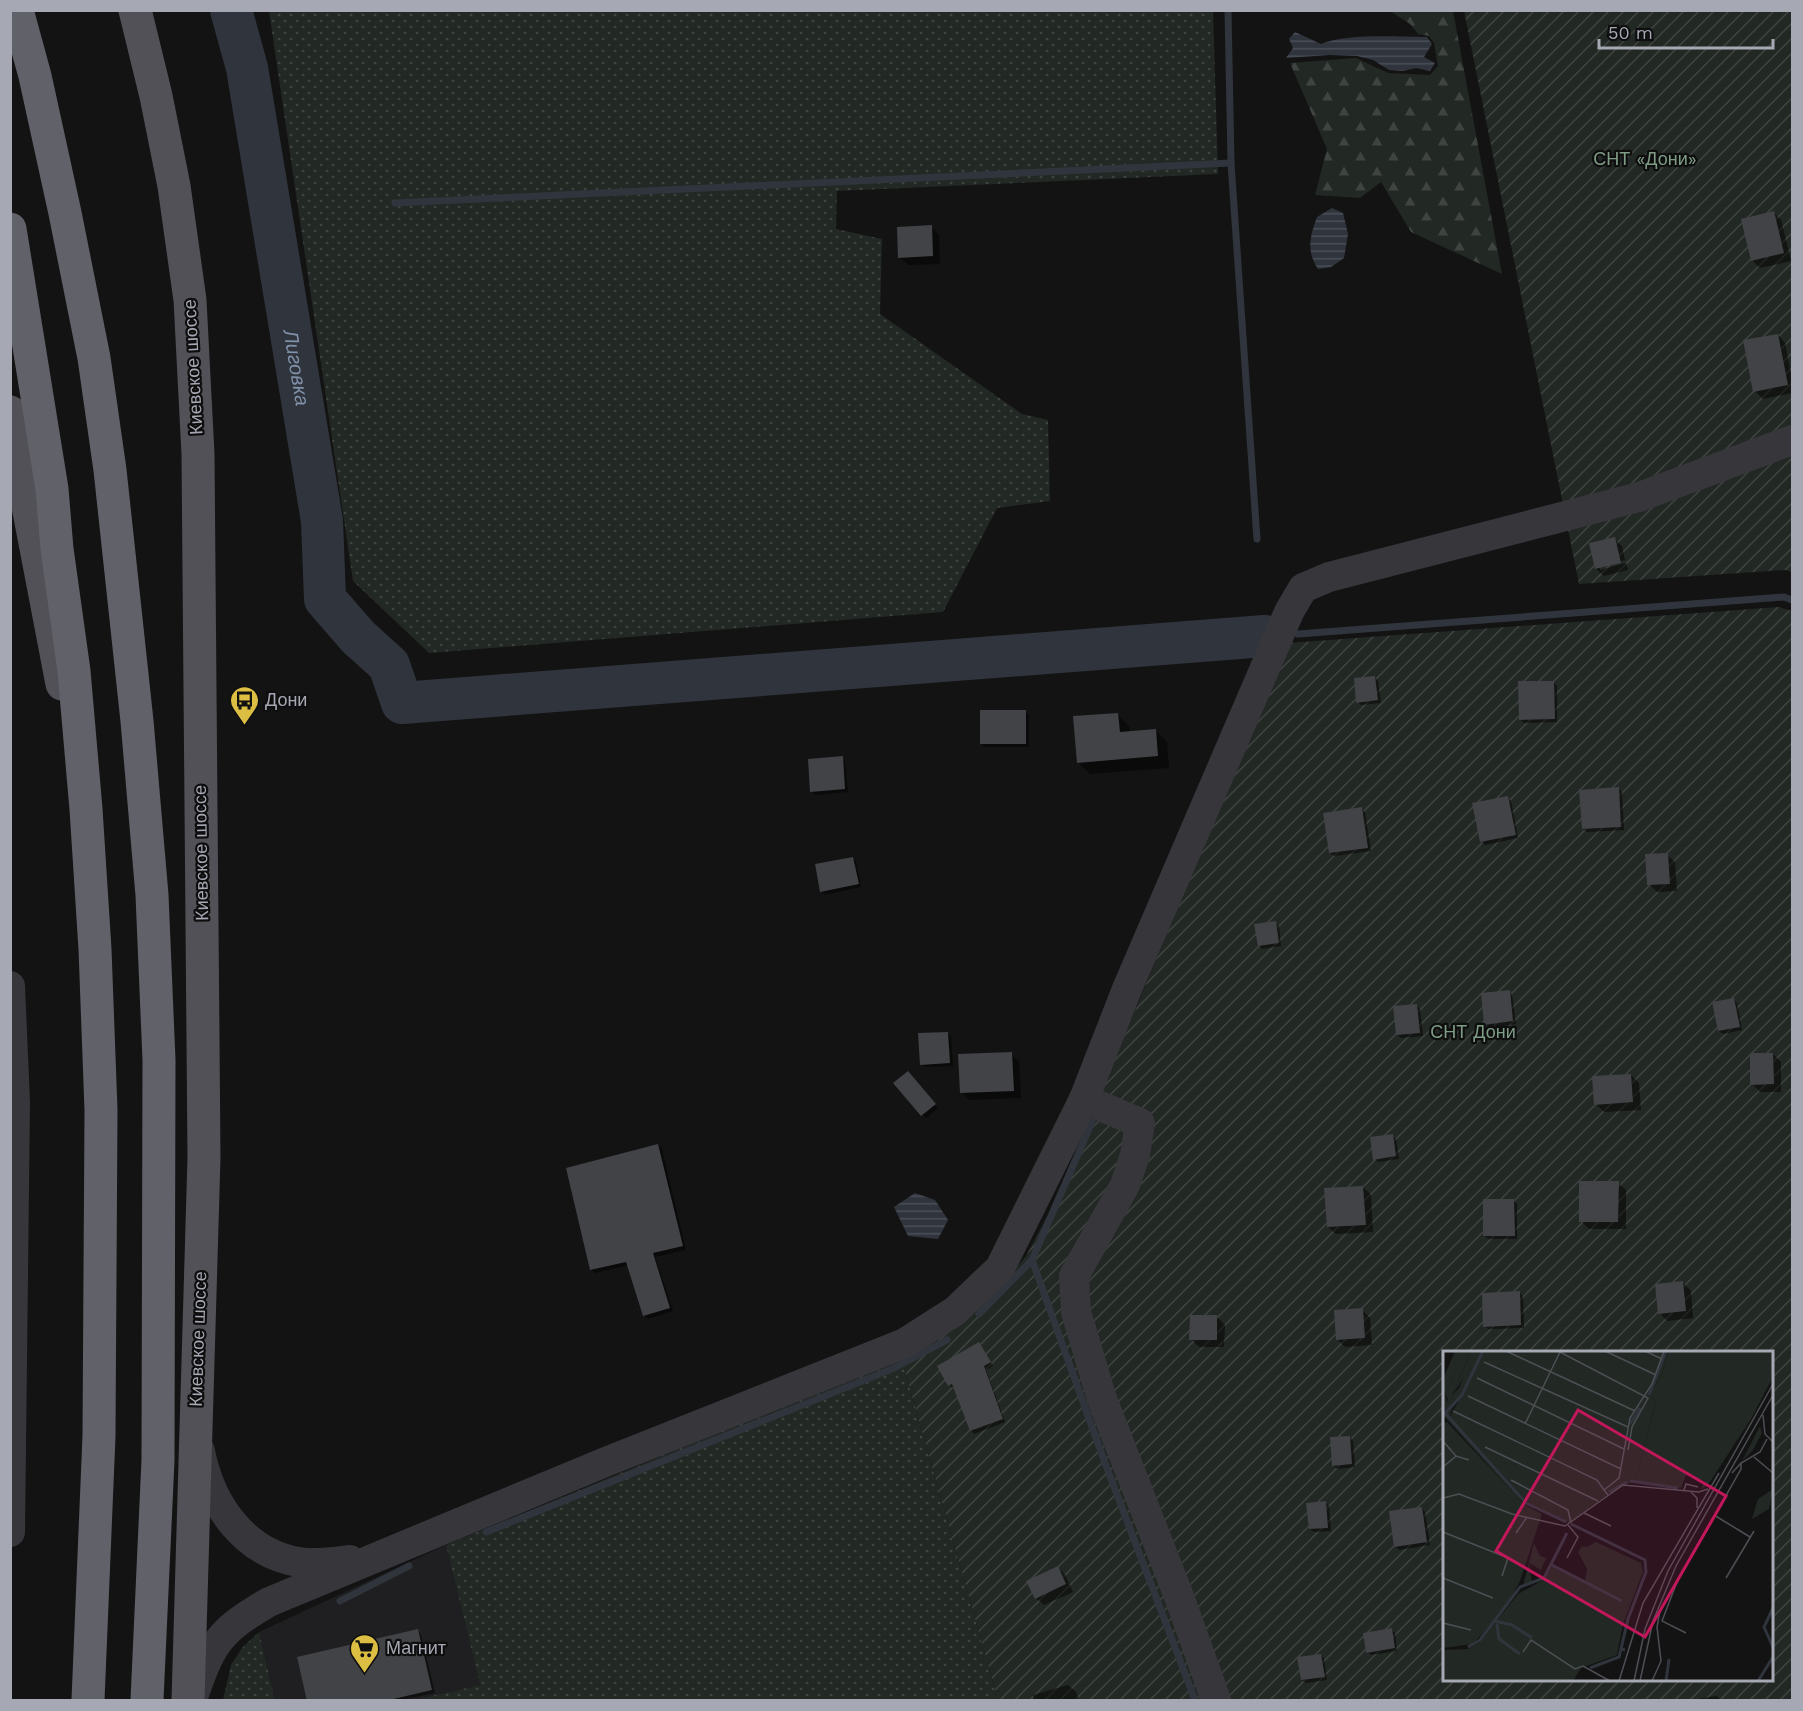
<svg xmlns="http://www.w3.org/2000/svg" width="1803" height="1711" font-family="'Work Sans',sans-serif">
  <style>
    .built { fill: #1f1f21 }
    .grass { fill: url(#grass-dots) }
    .forest { fill: url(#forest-firs) }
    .garden { fill: url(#garden-furrows); fill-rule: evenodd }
    .water { fill: url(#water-rules) }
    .shadow { fill: #0007 }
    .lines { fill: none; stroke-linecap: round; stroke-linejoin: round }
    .stream { stroke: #30353d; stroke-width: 7 }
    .river { stroke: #30353d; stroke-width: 42 }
    .building { fill: #424347 }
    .minor { stroke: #36363b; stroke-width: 30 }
    .major { stroke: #515157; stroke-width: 33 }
    .highway { stroke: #616269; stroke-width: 33 }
    .labels { text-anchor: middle; stroke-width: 4.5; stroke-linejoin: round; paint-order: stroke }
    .park-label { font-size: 18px; fill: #7f9c85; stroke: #0e0e0f }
    .street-label { font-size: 18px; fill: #a6a8b3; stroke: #0e0e0f }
    .poi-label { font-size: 18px; fill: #a6a8b3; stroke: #0e0e0f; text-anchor: start }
    .water-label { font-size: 20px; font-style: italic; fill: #8191aa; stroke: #0e0e0f }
    .inset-river { fill: none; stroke: #30353d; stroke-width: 3 }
    .inset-road { fill: none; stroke: #4e4f54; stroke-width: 1.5 }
    .view { fill: #c2185b; fill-opacity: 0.15; stroke: #c2185b; stroke-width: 3 }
    .inset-edge { fill: none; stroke: #a6a8b3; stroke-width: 3 }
  </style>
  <defs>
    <pattern id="grass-dots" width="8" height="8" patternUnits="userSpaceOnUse" patternTransform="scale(1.5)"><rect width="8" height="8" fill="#222823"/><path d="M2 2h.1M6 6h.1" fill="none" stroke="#3f4441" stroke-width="1.8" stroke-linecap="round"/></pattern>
    <pattern id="forest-firs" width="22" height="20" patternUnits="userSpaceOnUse" patternTransform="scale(1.5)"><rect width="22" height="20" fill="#222823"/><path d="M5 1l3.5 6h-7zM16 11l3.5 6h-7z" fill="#3f4441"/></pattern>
    <pattern id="garden-furrows" width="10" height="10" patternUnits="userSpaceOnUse" patternTransform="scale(1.5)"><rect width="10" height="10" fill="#222823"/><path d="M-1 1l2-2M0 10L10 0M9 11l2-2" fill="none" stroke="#3f4441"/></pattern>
    <pattern id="water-rules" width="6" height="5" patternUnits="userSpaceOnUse" patternTransform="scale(1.5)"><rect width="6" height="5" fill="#30353d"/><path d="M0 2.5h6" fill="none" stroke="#4b4f57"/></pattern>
  </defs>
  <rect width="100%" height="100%" fill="#131314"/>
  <!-- built -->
  <path class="built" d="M446,1545l34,140 -67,15h-138l-16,-68z"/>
  <!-- grass -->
  <g class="grass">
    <path d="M269,11h944l5,163 -381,17 -1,38 46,10 -2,75 142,100 26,6 2,81 -53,7 -54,104 -514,41 -76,-72z"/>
    <path d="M901,1357l97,343h-585l67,-15 -34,-140z"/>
    <path d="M259,1632l16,68h-52l8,-35 11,-17z"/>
  </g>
  <!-- forest -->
  <path class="forest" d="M1390,11h63l49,263 -91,-42 -30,-50 -21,16 -45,-3 12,-46 -37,-86 66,-5 32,15 42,2 8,-9 -4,-23 -5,-7 -11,-2 -8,-10z"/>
  <!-- garden -->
  <g class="garden">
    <path d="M1464,11h328v561l-7,-2 -206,14z"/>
    <path d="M1779,607l13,4v1089h-794l-97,-343 113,-86 12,-15 30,-56 232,-557zM1444,1352h328v328h-328z"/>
  </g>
  <!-- water -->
  <g class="water">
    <path d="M1295,32l26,12c27,-11 76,-7 106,-7l5,7 -8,13 11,6 -5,8 -14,-3 -13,3 -14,-1 -16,-10 -16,-4 -27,-1 -44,3 7,-10 -4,-9z"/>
    <path d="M1332,208l11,5 5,21 -4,24 -13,9 -13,2c-12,-18 -8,-33 -1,-52z"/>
    <path d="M915,1193l20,7 13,20 -10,19 -30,-3 -14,-29z"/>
  </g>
  <!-- shadow -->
  <g class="shadow">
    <path d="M1773,212l8,8 10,41 -31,7 -8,-8z"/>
    <path d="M931,227l8,8 1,29 -32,1 -8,-8z"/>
    <path d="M1778,335l7,8 7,37v13l-29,6 -8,-8z"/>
    <path d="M1614,539l8,7 3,14 -25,7v3l26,-7 2,7 -24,6 -8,-7z"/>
    <path d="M1375,677l3,4 3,22 -20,2 -3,-3z"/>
    <path d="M1553,682l4,4v36l-33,1 -4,-4z"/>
    <path d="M1025,712l4,3v32h-44l-3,-3z"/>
    <path d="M1117,714l12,12 1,6 25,-2 12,12 2,26 -79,6 -12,-12z"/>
    <path d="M842,758l3,3 3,31 -33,3 -3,-4z"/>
    <path d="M1619,789l3,3 2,38 -37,2 -4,-3z"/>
    <path d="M1507,797l4,4 7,37 -33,7 -4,-4z"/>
    <path d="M1362,809l3,3 6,39 -37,5 -4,-3z"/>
    <path d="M1667,855l8,7 2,29 -20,1 -8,-8z"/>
    <path d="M853,858l3,4 5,25 -36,8 -4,-4z"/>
    <path d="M1275,923l4,3 2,20 -19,3 -3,-4z"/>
    <path d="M1509,991l3,4 4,29 -27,4 -3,-4z"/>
    <path d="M1734,1000l3,3 5,27 -19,4 -4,-3z"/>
    <path d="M1416,1005l4,4 3,27 -22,2 -4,-4z"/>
    <path d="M948,1033l3,4 2,29 -28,1 -4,-3z"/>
    <path d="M1011,1054l8,8 2,36 -52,2 -8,-8z"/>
    <path d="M1773,1054l8,8v30h-21l-8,-8z"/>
    <path d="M1631,1075l8,8 2,27 -37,2 -8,-8z"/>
    <path d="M911,1076l27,32 -12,10 -31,-34z"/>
    <path d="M1392,1136l4,3 3,20 -21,3 -3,-3z"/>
    <path d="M658,1145l4,4 24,101 -31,7 18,54 -25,8 -4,-4 -15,-50 -34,8 -4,-4z"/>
    <path d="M1618,1183l8,7v39h-37l-8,-8z"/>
    <path d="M1363,1187l8,8 2,37 -37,2 -8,-7z"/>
    <path d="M1513,1200l4,4v35h-29l-3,-3z"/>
    <path d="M1683,1283l8,8 2,27 -26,3 -7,-8z"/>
    <path d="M1519,1292l4,4 1,32 -36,1 -3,-3z"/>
    <path d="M1362,1310l8,8 2,27 -27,2 -8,-8z"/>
    <path d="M1217,1317l8,8 -1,22h-25l-8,-8z"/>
    <path d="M979,1344l14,22 -7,4 19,52 -31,12 -3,-4 -16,-43 -2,1 -3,-3z"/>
    <path d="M1350,1437l3,4 2,26 -18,2 -4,-4z"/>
    <path d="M1326,1503l3,3 2,25 -17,1 -4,-3z"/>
    <path d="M1422,1508l3,4 5,33 -31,5 -4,-4z"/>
    <path d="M1058,1568l7,7 8,17 -29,13 -8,-7z"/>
    <path d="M1391,1630l4,3 2,18 -26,4 -3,-3z"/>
    <path d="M418,1631l3,3 14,59 -33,7h-94z"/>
    <path d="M1321,1655l3,4 3,21 -21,3 -4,-3z"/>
    <path d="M1068,1685l8,7 3,8h-45l-1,-5z"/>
    <path d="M1717,1696l4,4h-30z"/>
  </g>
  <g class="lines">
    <!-- stream -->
    <g class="stream">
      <path d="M1228,10l3,153 26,376"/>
      <path d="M395,203l836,-40"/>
      <path d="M1298,634l486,-37 8,3"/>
      <path d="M1032,1260l73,203 90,237"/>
      <path d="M979,1314l53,-54 60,-138"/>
      <path d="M486,1532l406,-163 55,-29"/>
      <path d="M340,1601l69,-35"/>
    </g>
    <!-- river -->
    <path class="river" id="s1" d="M231,10l16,58 75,453 3,78 33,38 31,28 13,38 863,-67"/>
  </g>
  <!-- building -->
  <g class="building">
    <path d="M1774,211l10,42 -33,8 -10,-42z"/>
    <path d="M932,225l1,31 -35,2 -1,-31z"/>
    <path d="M1778,334l10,51 -35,7 -10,-52z"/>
    <path d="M1615,537l6,26 -26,6 -6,-26z"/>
    <path d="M1375,676l3,24 -22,3 -2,-25z"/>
    <path d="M1518,681h36l1,38 -36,1z"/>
    <rect x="980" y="710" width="46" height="34"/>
    <path d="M1118,713l2,19 36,-3 2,27 -81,7 -4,-47z"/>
    <path d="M843,756l2,33 -35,3 -2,-33z"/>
    <path d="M1619,787l2,40 -39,2 -3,-39z"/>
    <path d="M1508,796l8,39 -36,7 -8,-39z"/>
    <path d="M1362,807l6,41 -39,5 -6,-40z"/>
    <path d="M1668,853l2,31 -23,1 -2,-31z"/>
    <path d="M853,857l6,27 -39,8 -5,-28z"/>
    <path d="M1276,921l3,22 -21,3 -4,-22z"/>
    <path d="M1510,990l3,31 -29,4 -3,-32z"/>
    <path d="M1734,998l6,29 -22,4 -6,-29z"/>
    <path d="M1417,1004l3,29 -24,2 -3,-29z"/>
    <path d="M948,1032l2,31 -30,2 -2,-32z"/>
    <path d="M1012,1052l2,39 -54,2 -2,-39z"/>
    <path d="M1750,1053h23l1,31 -24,1z"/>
    <path d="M908,1071l28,33 -15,12 -28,-33z"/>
    <path d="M1631,1074l2,28 -39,3 -2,-29z"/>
    <path d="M1393,1134l3,22 -23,4 -3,-23z"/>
    <path d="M658,1144l25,102 -30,7 17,55 -27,8 -17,-54 -36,8 -24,-102z"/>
    <path d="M1579,1181h40l-1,41h-39z"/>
    <path d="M1363,1186l3,39 -39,2 -3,-39z"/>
    <path d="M1483,1199h31l1,37h-32z"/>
    <path d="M1683,1281l3,30 -28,3 -3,-30z"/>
    <path d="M1520,1291l1,34 -38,2 -1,-34z"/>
    <path d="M1363,1308l2,30 -29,2 -2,-30z"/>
    <path d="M1190,1315h27v25h-28z"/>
    <path d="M979,1342l12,20 -7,4 19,53 -33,12 -18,-47 -4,2 -11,-20z"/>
    <path d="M1350,1436l2,28 -20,2 -2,-29z"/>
    <path d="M1326,1501l2,27 -19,1 -3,-26z"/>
    <path d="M1422,1507l5,35 -33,5 -5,-36z"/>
    <path d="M1058,1566l8,18 -31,15 -9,-18z"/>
    <path d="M1392,1628l3,20 -29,5 -3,-20z"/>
    <path d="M418,1629l14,61 -47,11h-78l-10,-44z"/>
    <path d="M1321,1654l4,23 -24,3 -4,-23z"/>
  </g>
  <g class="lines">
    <!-- minor -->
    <g class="minor">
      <path d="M10,986l5,116 -5,430"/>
      <path d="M1084,1099l56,24 -5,32 -10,30 -51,91 2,36 26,87 78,200 36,101"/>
      <path d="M200,1451c10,52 43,102 99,111 17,3 34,0 51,-2"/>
      <path d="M192,1700c19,-55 25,-68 77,-98l339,-141 297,-118 50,-32 45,-43 84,-169 43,-110 162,-377 14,-24 26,-11 310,-80 153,-57"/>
    </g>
    <!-- major -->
    <g class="major">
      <path d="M135,10l21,86 18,90 16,114 8,154 6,704 -16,542"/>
      <path d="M10,412l52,272"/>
    </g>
    <!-- highway -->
    <g class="highway">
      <path d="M17,10l18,66 30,137 29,145 16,112 27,251 15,174 7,165 -1,400 -11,240"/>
      <path d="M10,229l42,260 5,60 17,122 12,138 9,140 6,161 -2,326 -11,264"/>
    </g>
  </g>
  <!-- icons -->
  <defs>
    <symbol id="bus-pin" viewBox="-11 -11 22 30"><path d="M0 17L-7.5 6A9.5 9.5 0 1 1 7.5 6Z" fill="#dcbe43" stroke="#0e0e0f"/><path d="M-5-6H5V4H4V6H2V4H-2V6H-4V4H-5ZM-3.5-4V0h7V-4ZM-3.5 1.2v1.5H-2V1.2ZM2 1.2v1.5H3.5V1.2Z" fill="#111"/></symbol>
    <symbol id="supermarket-pin" viewBox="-11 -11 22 30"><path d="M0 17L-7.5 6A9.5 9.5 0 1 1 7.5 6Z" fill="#dcbe43" stroke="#0e0e0f"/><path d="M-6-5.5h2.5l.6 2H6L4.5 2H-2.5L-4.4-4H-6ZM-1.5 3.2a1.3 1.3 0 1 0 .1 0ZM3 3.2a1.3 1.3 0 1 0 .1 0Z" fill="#111"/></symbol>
  </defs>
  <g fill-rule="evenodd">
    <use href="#bus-pin" x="228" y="684" width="33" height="45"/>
    <use href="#supermarket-pin" x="348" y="1632" width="33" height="45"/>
  </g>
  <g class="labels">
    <!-- park labels -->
    <g class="park-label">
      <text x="1645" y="165">СНТ «Дони»</text>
      <text x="1473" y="1038">СНТ Дони</text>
    </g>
    <!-- street labels -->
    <g class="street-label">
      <text transform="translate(193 367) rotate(-93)" y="6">Киевское шоссе</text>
      <text transform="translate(201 853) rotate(-91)" y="6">Киевское шоссе</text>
      <text transform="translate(198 1339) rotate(-88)" y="6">Киевское шоссе</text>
    </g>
    <!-- poi labels -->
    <g class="poi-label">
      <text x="265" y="706">Дони</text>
      <text x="386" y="1654">Магнит</text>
    </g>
    <!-- water labels -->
    <g class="water-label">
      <text dy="7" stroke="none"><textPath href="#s1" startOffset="364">Лиговка</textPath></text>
    </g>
  </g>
  <!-- overview -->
  <g transform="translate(1443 1351)">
    <rect width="330" height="330" fill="#131314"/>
    <path d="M12,0h5v12l-15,30 2,11 -4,1v-26zM28,0h14l-21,43 3,-21 -15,22zM225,0h105v26l-22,42 -43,66 -7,5 3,-9 -18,-6 -5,13 -46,-6 21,-80 -7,-8 12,-17zM317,75l2,7 -9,17 -11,11zM153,191l45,21 2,9 -20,52 -6,31 -36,13 -8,13h-130v-31l25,-1 12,-7 38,-48 27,-15 8,-14 32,16 2,-12 -9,-17 4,-6 5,1z" fill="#222823"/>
    <path d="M17,0h11l-19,44 7,-7 6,-14 5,1 -6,19 -12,15 -2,8 73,81 -4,1 -76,-84v-10l5,-5 -3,-7 14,-28zM330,138l-4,20 -17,10 6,-20zM91,192l6,13 6,2 -5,12 -12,-7 3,19 -9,4zM81,249l8,18 -8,11 -25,-7 16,-19z" fill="#222823"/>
    <path d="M42,0h183l-7,26 -12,17 7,8 -21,80 -15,3 -51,38 -42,-21 -77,-85zM4,71l78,83 17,9 -22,67 -15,28 -32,35 -30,4v-225z" fill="#222823"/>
    <path class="inset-river" d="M40,0l-21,44 -17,18 81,90 40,19M206,44l17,-44M187,73l10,-16M187,130l48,7M166,141l18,-10M128,173l74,36 1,12 -18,47 -7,30 4,1M109,214l70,36M330,257l-9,19 9,20M52,270l17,4 20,13M54,273l2,15 21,15M25,296l12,-7 40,-53 24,-9 23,-45M147,317l29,-11 2,-8M223,330l3,-22M315,330l15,-24"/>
    <path class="inset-road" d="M63,0l129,60M115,0l90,47 -16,29 -4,23M162,0l51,24M202,0l17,8M41,11l144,65M34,27l147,71M25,45l153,73M10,60l144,69 7,10M320,64l2,19 8,8M82,73l35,-72M0,90l13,15M42,96l113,54M311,106l19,16M0,116l13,-11 13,4M289,122l9,-10 19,-11 7,-13M68,129l57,30 3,13M241,139l2,-6 12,3M248,141l6,6v10M165,144l-4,-5 15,-12 11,-60 22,-34 12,-33M0,147l16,-4 53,20 53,12 58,-41 76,7 9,-3M141,162l27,13M271,164l36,22M0,181l70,28M73,182l11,-16M124,207l11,-21 -10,-12M59,225l6,-18M0,227l50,20M283,227l28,-47M0,272l28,7M243,282l-24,-12 15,-39 64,-113v-6M80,301l8,-12 44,29 8,-3 27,15M176,330l24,-78 76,-130M191,330l11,-52 23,-58 105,-187M197,330l13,-60 23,-55 97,-171M209,330l9,-20 -4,-34 3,-16"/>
    <path class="view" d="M135,59l148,86 -81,141 -149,-86z"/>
    <rect width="330" height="330" class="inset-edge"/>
  </g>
  <!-- border -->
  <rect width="1803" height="1711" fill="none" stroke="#a6a8b3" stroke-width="24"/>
  <!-- scale -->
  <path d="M1599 39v9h174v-9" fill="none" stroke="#a6a8b3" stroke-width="3"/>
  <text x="1608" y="39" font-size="18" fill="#a6a8b3" stroke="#0e0e0f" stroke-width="4.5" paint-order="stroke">50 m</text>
</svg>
